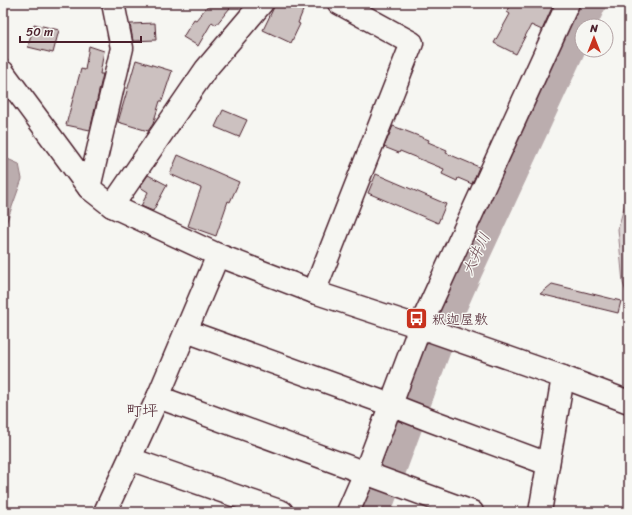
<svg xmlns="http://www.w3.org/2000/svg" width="632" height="515" font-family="Sriracha,'Klee One',sans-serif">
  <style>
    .green { fill: #ddd6d5; stroke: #947a80 }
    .water { fill: #bbadae; stroke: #8e747a }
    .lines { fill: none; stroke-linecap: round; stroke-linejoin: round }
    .river { stroke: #bbadae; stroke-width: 29 }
    .building { fill: #ccc1c0; stroke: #4a1f2b }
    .minor-casing { stroke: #4a1f2b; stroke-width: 25 }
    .minor { stroke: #f6f6f2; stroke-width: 22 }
    .labels { text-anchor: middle; stroke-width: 3; stroke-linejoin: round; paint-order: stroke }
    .poi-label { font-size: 14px; fill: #4a1f2b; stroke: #f6f6f2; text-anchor: start }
    .water-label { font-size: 15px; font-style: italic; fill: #6c4a52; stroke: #f6f6f2 }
    .quarter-label { font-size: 16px; fill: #4a1f2b; stroke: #f6f6f2 }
  </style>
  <rect width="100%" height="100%" fill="#f6f6f2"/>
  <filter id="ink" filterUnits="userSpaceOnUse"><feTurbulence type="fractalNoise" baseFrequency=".025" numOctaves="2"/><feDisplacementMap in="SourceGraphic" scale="8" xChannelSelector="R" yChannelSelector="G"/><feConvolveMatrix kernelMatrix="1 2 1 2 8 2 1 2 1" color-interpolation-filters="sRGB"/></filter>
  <g filter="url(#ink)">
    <!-- green -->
    <path class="green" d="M629,189v111l-6,-17 -5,-54z"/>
    <!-- water -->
    <path class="water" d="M3,157l16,7 3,15 -19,53z"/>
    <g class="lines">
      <!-- river -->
      <path class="river" d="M376,512l74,-200 18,-41 124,-268"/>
    </g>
    <!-- building -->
    <g class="building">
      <path d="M210,3h24l-18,22 -4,-3 -14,24 -15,-9 11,-18 2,1z"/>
      <path d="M276,3h30l-8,20 2,1 -9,19 -28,-13z"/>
      <path d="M512,3h42l-12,27 -11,-5 -15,29 -22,-11 16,-29 -3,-2z"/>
      <path d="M155,23l1,17 -23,1 -3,-17z"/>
      <path d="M34,24l25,6 -6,23 -25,-6z"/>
      <path d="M89,46l15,5 -4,23h3l-13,56 -24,-5 15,-56 4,1z"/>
      <path d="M136,60l36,11 -10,30h-2l-7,23 -5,7 -30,-9z"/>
      <path d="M223,110l24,10 -8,17 -24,-10z"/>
      <path d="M393,126l36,14 -1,2 19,8 -1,3 33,14 -7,17 -14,-6 -1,3 -15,-7 2,-5 -44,-18 -1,2 -15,-6z"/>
      <path d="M178,155l61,27 -9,20 -2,-1 -12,35 -28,-10 13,-38 -31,-14z"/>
      <path d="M376,174l70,30 -8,19 -70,-30z"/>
      <path d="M148,175l19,10 -14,26 -12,-5 7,-14 -8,-5z"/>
      <path d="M552,284l69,17 -3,12 -78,-19z"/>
    </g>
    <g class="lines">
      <defs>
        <g id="minor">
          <path d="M3,72l86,116 23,18 106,49 96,37 106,35 143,50 66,25"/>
          <path d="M89,188l33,-140 -9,-45"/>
          <path d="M112,206l94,-137 56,-66"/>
          <path d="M314,292l98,-249 -73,-40"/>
          <path d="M186,331l205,74 41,16 116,43"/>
          <path d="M158,397l314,115"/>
          <path d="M130,459l152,53"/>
          <path d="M105,512l53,-115 60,-142"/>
          <path d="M348,512l17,-39 55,-146 148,-324"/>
          <path d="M540,512l23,-135"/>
        </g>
      </defs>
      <!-- minor casing -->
      <use href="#minor" class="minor-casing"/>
      <!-- minor -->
      <use href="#minor" class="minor"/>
    </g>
  </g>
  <!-- icons -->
  <defs>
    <symbol id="bus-square" viewBox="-11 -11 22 22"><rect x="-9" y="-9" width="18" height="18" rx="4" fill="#c8321e" stroke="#f6f6f2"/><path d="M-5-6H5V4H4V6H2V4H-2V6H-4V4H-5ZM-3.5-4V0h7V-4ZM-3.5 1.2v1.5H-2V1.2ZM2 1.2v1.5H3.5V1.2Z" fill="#fff"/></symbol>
  </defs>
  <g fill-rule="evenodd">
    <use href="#bus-square" x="404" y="306" width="25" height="25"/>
  </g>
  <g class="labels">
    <!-- poi labels -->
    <g class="poi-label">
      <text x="432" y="324">釈迦屋敷</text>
    </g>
    <!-- water labels -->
    <g class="water-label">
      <text transform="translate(476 254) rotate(-65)" y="5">大井川</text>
    </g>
    <!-- quarter labels -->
    <g class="quarter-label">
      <text x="142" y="416">町坪</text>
    </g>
  </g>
  <!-- margin -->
  <rect width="632" height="515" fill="none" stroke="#f6f6f2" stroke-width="16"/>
  <rect x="8" y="8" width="616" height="499" fill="none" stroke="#4a1f2b" stroke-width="1.5" filter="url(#ink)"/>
  <!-- north arrow -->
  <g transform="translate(594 38)"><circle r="19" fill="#f6f6f2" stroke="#b1a0a2"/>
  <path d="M0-3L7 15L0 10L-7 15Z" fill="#c8321e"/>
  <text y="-6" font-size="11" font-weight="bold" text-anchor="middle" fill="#4a1f2b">N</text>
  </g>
  <!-- scale -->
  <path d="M20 36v6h121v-6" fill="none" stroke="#4a1f2b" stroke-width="2"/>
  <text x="26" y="36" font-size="12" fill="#4a1f2b" stroke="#f6f6f2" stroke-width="3" paint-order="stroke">50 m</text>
</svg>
